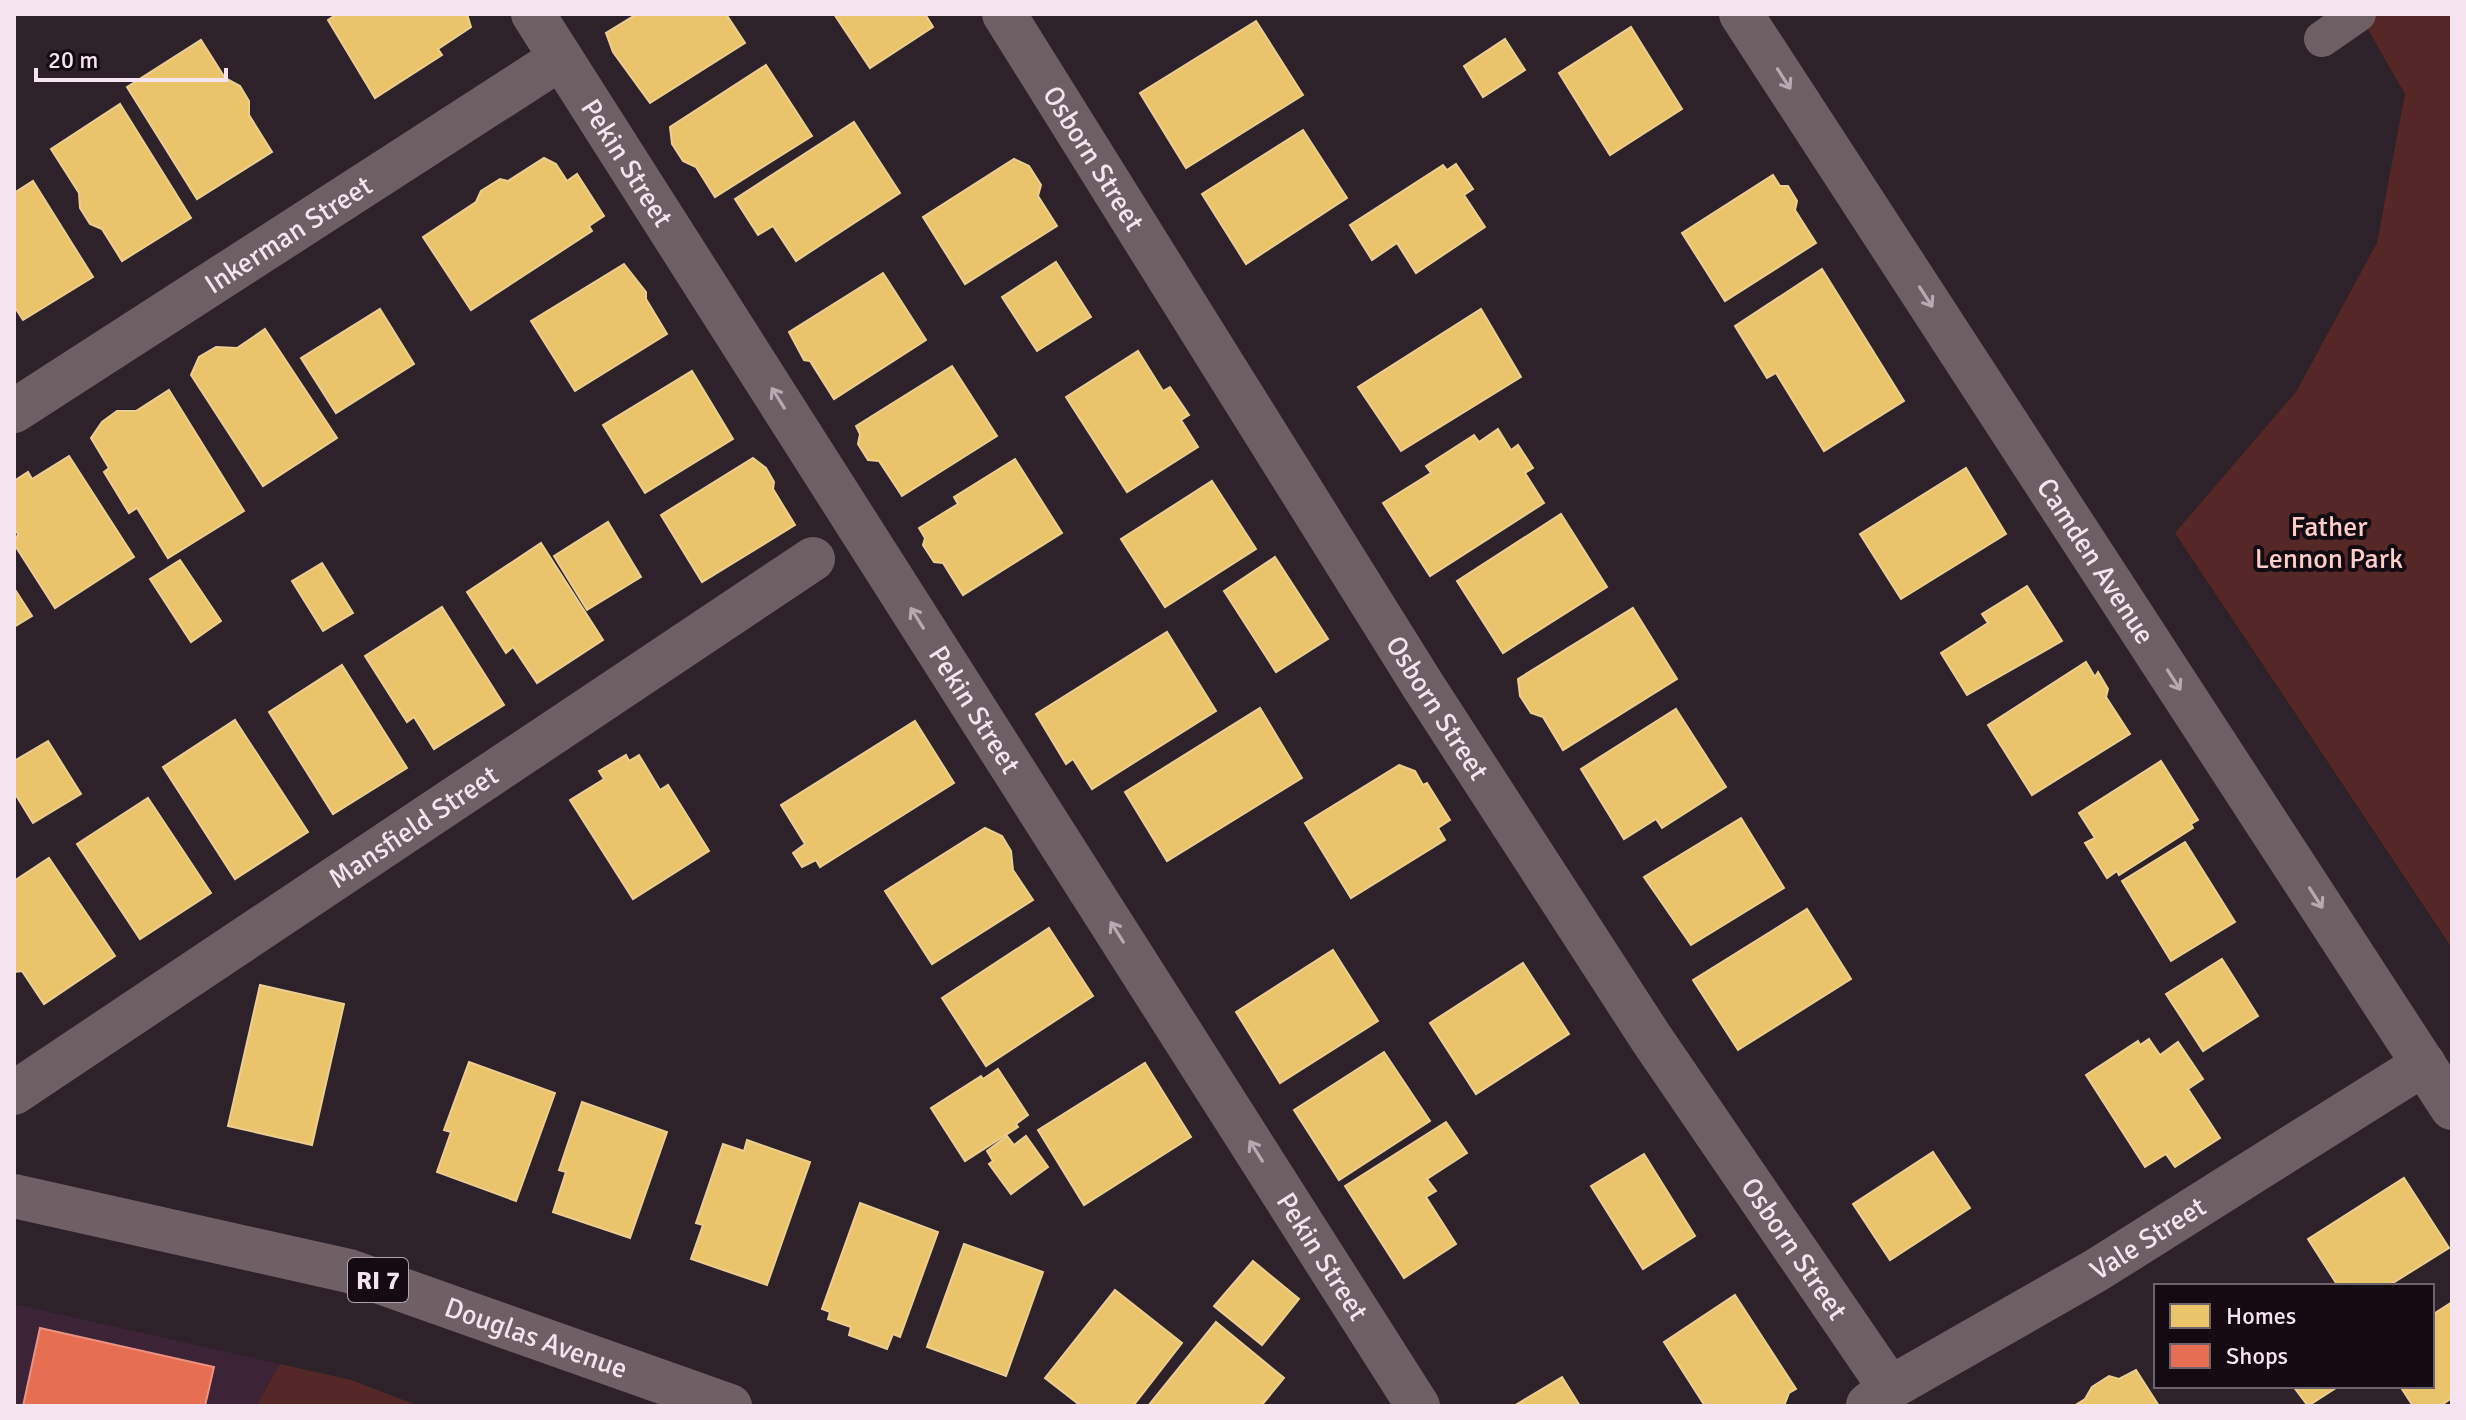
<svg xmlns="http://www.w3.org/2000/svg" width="2466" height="1420" font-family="Signika,sans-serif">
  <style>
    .built { fill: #3c2336 }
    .green { fill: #552827 }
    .homes { fill: #e9c46a; stroke: #ecce92; stroke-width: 2 }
    .shops { fill: #e76f51; stroke: #eb9280; stroke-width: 2 }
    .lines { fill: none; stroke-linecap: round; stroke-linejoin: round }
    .lane { stroke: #6d6065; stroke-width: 36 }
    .street { stroke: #6d6065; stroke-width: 44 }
    .primary { stroke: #6f6066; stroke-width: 44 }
    .oneway { stroke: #b7a9b1 }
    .labels { text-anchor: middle; stroke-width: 8; stroke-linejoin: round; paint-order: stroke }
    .shield { fill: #140b12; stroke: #b0a3ad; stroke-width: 2 }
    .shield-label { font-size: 26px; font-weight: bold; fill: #f3e4ef }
    .street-label { font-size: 28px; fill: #f3e4ef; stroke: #140b12 }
    .park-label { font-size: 28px; fill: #fdcdc9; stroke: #140b12 }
  </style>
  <rect width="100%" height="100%" fill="#2d222a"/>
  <!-- built -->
  <path class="built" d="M14,1304l266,60 -24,42h-242z"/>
  <!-- green -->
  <g class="green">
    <path d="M2359,14h93v934l-277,-415 121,-141 81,-149 28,-149z"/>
    <path d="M280,1364l71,16 68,26h-163z"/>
  </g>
  <!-- homes -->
  <g class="homes">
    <path d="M337,14h130l4,13 -33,22 4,6 -67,43 -47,-78z"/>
    <path d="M637,14h89l19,29 -95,60 -37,-51 -7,-19z"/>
    <path d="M834,14h91l8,13 -63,41z"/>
    <path d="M1256,21l47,74 -117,73 -46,-75z"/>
    <path d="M1631,27l51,82 -72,46 -51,-82z"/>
    <path d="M1505,39l20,31 -42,27 -19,-31z"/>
    <path d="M201,40l24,38 15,8 9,15v14l23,37 -75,47 -70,-112z"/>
    <path d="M766,65l46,71 -97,61 -19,-30 -13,-6 -11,-17 -2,-17z"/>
    <path d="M120,104l71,114 -69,43 -20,-32 -12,-5 -10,-16 -1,-15 -28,-44z"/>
    <path d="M854,122l46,71 -104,68 -23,-35 -15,9 -23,-36z"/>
    <path d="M1303,130l44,68 -101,66 -44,-70z"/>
    <path d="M544,158l12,6 11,17 10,-7 27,42 -15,10 3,5 -121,79 -48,-73 53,-35 5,-11 19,-12 8,2z"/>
    <path d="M1014,159l15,7 12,19 -3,11 19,30 -92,58 -42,-67z"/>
    <path d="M1456,164l17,25 -9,6 21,32 -69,46 -19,-30 -25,17 -22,-35 93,-60 4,5z"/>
    <path d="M1773,175l7,11h8l9,15 -2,9 21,33 -91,58 -43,-68z"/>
    <path d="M33,181l60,96 -70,43 -9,-14v-113z"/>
    <path d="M1056,262l35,55 -54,34 -35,-54z"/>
    <path d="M624,264l22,28v7l21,35 -92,57 -44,-70z"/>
    <path d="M1822,269l82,132 -80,50 -48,-78 -9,5 -32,-52z"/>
    <path d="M883,273l43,67 -92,59 -24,-38 -6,-1 -15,-28z"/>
    <path d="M380,309l34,55 -78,49 -35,-55z"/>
    <path d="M1481,309l40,68 -120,74 -43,-64z"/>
    <path d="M265,329l72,109 -74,48 -72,-111 8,-18 17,-10 21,1z"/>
    <path d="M1138,351l25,40 7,-4 19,28 -8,5 17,27 -71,45 -61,-95z"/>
    <path d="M952,366l45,70 -95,60 -23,-35 -11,-1 -10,-16 2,-10 -4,-8z"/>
    <path d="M692,371l41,68 -88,54 -42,-68z"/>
    <path d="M169,390l75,121 -76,47 -31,-50 -8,5 -25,-41 5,-4 -18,-30 11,-16 15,-11h19z"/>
    <path d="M1498,429l13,21 7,-5 15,23 -8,5 19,30 -114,73 -47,-73 48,-30 -5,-7 48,-31 5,7z"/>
    <path d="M69,456l65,101 -79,51 -41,-64 4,-10 -4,-6v-47l14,-9 4,7z"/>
    <path d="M753,458l13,10 8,14 -1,7 22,36 -93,57 -41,-67z"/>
    <path d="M1015,459l47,74 -99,62 -20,-32 -9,-1 -11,-17 2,-7 -6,-10 39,-24 -4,-7z"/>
    <path d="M1966,468l40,66 -105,65 -41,-65z"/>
    <path d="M1212,481l44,68 -91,58 -44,-68z"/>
    <path d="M1561,514l46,73 -104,66 -46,-72z"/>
    <path d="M608,522l33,55 -54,33 -33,-54z"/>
    <path d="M541,543l62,97 -66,43 -24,-36 -7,6 -39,-61z"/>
    <path d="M1275,557l53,82 -52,33 -52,-81z"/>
    <path d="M180,560l41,61 -30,21 -41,-63z"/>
    <path d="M322,563l31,50 -30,18 -31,-50z"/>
    <path d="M2027,586l35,55 -95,54 -26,-42 47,-30 -6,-9z"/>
    <path d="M14,588l18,28 -18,11z"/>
    <path d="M442,607l62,98 -70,44 -20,-32 -7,5 -42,-66z"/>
    <path d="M1633,608l44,71 -114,71 -20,-33 -12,-4 -11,-17 -2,-17z"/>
    <path d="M1167,632l49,79 -124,78 -19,-30 -7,5 -30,-50z"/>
    <path d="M2086,662l9,15 3,-5 10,17 -2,8 24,37 -98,61 -44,-70z"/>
    <path d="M342,665l65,103 -74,46 -64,-102z"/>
    <path d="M1260,708l42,70 -135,83 -42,-69z"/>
    <path d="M1676,709l50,78 -64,41 -6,-9 -32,20 -43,-70z"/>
    <path d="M235,720l73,112 -73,47 -72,-112z"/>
    <path d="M915,721l39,62 -134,84 -4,-7 -14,7 -9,-14 12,-9 -24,-39z"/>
    <path d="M48,741l33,53 -48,29 -19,-31v-31z"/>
    <path d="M626,755l3,6 10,-6 21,35 8,-5 41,66 -76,48 -63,-99 34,-21 -5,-8z"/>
    <path d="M2161,761l37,59 -7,4 2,4 -74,47 -2,-4 -10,7 -22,-35 10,-5 -16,-25z"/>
    <path d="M1399,765l16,6 8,14 4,-2 23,37 -12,8 7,12 -94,58 -46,-75z"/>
    <path d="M148,798l63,95 -71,46 -63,-95z"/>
    <path d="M1741,818l43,70 -93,57 -47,-68z"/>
    <path d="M985,828l17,8 9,15 2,19 20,30 -101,64 -47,-73z"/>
    <path d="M2185,842l50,80 -64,39 -49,-80z"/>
    <path d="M49,858l66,98 -71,48 -22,-33 -8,1v-91z"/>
    <path d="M1807,909l44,70 -113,71 -45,-70z"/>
    <path d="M1049,928l44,68 -107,70 -44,-68z"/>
    <path d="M1333,950l45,71 -98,62 -44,-71z"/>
    <path d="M2222,959l36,57 -55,35 -37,-57z"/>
    <path d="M1523,963l46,71 -93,60 -46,-71z"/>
    <path d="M260,985l84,19 -32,141 -84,-19z"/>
    <path d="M2149,1039l11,16 18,-13 25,37 -15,10 32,49 -45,29 -9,-13 -21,13 -59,-92 52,-34 2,4z"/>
    <path d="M1384,1052l46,69 -91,59 -45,-70z"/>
    <path d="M469,1062l86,31 -39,108 -79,-29 14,-40 -7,-2z"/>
    <path d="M1145,1063l46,74 -107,68 -46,-75z"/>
    <path d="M998,1069l30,46 -12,9 2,3 -53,34 -34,-53 50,-32 2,3z"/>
    <path d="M582,1102l85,30 -37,106 -77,-26 13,-40 -7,-2z"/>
    <path d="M1446,1122l21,31 -40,26 9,12 -10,6 30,47 -52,34 -59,-92z"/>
    <path d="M1007,1136l7,9 12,-9 22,31 -37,27 -22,-30 4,-3 -6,-10z"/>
    <path d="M747,1140l63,22 -43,123 -76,-26 12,-34 -7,-2 27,-79 21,7z"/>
    <path d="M1933,1152l37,56 -80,52 -37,-56z"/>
    <path d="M1644,1154l51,82 -52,33 -52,-83z"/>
    <path d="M2404,1178l45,70 -61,38h-50l-30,-47z"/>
    <path d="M860,1203l78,29 -38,105 -7,-3 -6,15 -38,-14 2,-8 -23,-8 2,-7 -8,-3z"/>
    <path d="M964,1244l79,28 -37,104 -79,-29z"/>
    <path d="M1253,1261l46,38 -37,46 -48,-39z"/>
    <path d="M1115,1290l67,53 -49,63h-52l-36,-28z"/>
    <path d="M1735,1295l61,94 -7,4 -5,13h-79l-41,-64z"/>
    <path d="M2452,1302v96l-12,8h-27l-13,-20h32v-71z"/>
    <path d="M1216,1322l68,56 -23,28h-113z"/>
    <path d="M2136,1370l23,36h-85l11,-7 7,-12 17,-11 10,3z"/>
    <path d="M1562,1377l18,29h-66z"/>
    <path d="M2293,1386h46l-31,20z"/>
  </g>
  <!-- shops -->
  <path class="shops" d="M40,1328l174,39 -9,39h-182z"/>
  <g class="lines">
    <!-- lane -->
    <path class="lane" d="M2322,39l36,-25"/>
    <!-- street -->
    <g class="street">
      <path id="s1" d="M533,14l885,1392"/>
      <path id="s2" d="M1004,14l418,670 229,354 239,350"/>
      <path id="s3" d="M1741,14l711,1094"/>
      <path id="s4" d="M14,411l547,-353"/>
      <path id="s5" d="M14,1093l799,-534"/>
      <path id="s6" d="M1868,1405l22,-17 205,-117 329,-207"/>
    </g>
    <!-- primary -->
    <path class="primary" id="s7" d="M14,1196l335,75 381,135"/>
  </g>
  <!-- one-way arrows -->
  <defs><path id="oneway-shaft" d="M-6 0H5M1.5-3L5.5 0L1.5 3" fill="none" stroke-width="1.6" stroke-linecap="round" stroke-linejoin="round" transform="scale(2)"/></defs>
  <g class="oneway">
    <use href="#oneway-shaft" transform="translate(1784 79) rotate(57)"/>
    <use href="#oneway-shaft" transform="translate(1926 297) rotate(57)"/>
    <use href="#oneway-shaft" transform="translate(778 398) rotate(-122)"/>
    <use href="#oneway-shaft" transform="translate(917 618) rotate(-122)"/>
    <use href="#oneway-shaft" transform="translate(2174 680) rotate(57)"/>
    <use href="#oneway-shaft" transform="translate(2316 898) rotate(57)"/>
    <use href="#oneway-shaft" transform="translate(1117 932) rotate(-122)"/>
    <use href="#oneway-shaft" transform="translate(1256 1151) rotate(-122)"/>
  </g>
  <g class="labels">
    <!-- shield labels -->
    <rect class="shield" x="348" y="1258" width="60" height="44" rx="6"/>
    <g class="shield-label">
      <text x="378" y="1289">RI 7</text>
    </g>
    <!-- street labels -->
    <g class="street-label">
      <text dy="10" stroke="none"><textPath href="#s2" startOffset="170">Osborn Street</textPath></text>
      <text dy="10" stroke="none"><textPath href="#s1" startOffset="176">Pekin Street</textPath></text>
      <text dy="10" stroke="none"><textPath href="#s4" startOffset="326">Inkerman Street</textPath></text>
      <text dy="10" stroke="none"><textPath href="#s3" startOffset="652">Camden Avenue</textPath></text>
      <text dy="10" stroke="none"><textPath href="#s2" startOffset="818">Osborn Street</textPath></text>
      <text dy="10" stroke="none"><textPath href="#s1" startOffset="824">Pekin Street</textPath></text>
      <text dy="10" stroke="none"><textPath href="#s5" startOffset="480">Mansfield Street</textPath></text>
      <text dy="10" stroke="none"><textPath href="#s6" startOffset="326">Vale Street</textPath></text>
      <text dy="10" stroke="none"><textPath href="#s2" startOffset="1466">Osborn Street</textPath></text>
      <text dy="10" stroke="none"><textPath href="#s1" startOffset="1472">Pekin Street</textPath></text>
      <text dy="10" stroke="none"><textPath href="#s7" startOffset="542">Douglas Avenue</textPath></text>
    </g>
    <!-- park labels -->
    <g class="park-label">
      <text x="2329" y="536">Father<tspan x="2329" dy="32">Lennon Park</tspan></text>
    </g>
  </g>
  <!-- border -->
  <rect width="2466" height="1420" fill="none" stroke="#f3e4ef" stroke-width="32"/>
  <!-- legend -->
  <rect x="2154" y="1284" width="280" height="104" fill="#140b12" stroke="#6d626a" stroke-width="2"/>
  <rect x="2170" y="1304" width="40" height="24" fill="#e9c46a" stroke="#6d626a" stroke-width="2"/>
  <text x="2226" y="1324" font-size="24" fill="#f3e4ef">Homes</text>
  <rect x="2170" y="1344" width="40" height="24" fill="#e76f51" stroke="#6d626a" stroke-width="2"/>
  <text x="2226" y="1364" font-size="24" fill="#f3e4ef">Shops</text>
  <!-- scale -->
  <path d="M36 68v12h190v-12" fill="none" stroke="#f3e4ef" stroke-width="4"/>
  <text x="48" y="68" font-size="24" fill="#f3e4ef" stroke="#140b12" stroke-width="6" paint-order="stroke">20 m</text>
</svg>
